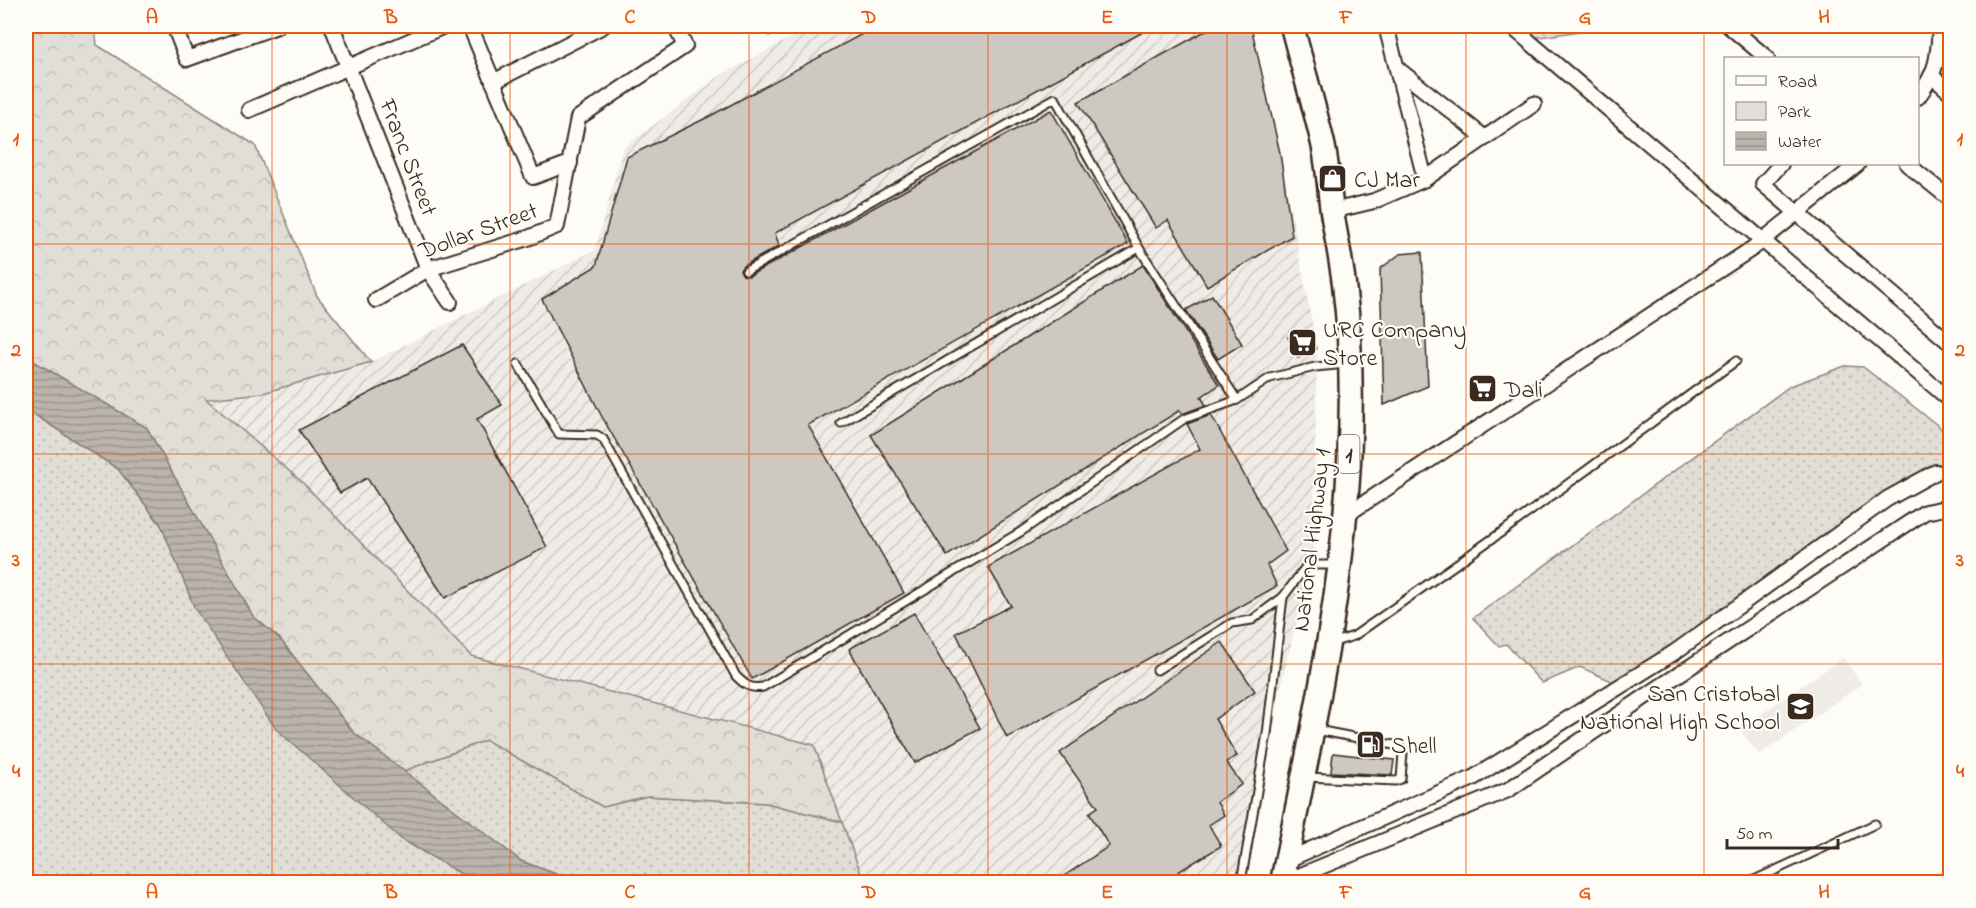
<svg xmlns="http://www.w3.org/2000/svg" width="1976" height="908" font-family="'Indie Flower',sans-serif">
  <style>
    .built { fill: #efece7 }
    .industrial { fill: url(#industrial-furrows) }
    .green { fill: url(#green-dots); stroke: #8e847a; stroke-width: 1.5 }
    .forest { fill: url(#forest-crowns); stroke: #8e847a; stroke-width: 1.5 }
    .water { fill: url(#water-rules); stroke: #887d74; stroke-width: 1.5 }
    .building { fill: #cdc8c2; stroke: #3b2a1e; stroke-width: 1.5 }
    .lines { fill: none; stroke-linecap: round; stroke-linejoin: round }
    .service-casing { stroke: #3b2a1e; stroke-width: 11 }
    .minor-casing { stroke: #3b2a1e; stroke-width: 18 }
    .trunk-casing { stroke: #3b2a1e; stroke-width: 27 }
    .service { stroke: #fdfcf7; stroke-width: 7 }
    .minor { stroke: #fdfcf7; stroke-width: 14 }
    .trunk { stroke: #fdfcf7; stroke-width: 22 }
    .grid { fill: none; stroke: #e8590c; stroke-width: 1.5; stroke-opacity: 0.55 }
    .labels { text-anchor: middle; stroke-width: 4.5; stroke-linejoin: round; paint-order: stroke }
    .shield { fill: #fdfcf7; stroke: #75695f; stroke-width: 1.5 }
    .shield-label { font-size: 22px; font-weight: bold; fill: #3b2a1e }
    .street-label { font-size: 24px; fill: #3b2a1e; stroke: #fdfcf7 }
    .poi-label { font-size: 24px; fill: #3b2a1e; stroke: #fdfcf7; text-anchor: start }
    .neatline { fill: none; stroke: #e8590c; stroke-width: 2 }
    .grid-label { font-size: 20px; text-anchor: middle; font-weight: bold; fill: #e8590c }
  </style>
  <defs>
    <pattern id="industrial-furrows" width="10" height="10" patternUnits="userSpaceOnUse" patternTransform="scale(1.5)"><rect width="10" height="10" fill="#efece7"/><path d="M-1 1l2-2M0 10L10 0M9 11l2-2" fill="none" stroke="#cecbc6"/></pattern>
    <pattern id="green-dots" width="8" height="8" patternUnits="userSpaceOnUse" patternTransform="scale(1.5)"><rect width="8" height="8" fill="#e1ded7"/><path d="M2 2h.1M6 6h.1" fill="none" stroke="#c2bfb8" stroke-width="1.8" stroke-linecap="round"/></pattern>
    <pattern id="forest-crowns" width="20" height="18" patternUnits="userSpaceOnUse" patternTransform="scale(1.5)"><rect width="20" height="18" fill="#e1ded7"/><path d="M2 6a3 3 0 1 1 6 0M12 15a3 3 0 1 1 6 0" fill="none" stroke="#c2bfb8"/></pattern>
    <pattern id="water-rules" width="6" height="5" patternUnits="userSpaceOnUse" patternTransform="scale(1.5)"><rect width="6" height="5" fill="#bbb4ad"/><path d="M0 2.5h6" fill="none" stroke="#99938c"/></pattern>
  </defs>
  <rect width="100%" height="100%" fill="#fdfcf7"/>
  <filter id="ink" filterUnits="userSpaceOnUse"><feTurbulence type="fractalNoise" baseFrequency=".0167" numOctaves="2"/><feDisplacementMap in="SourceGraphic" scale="12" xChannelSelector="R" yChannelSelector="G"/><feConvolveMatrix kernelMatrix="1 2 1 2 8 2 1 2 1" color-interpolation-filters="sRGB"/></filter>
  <g filter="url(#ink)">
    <!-- built -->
    <path class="built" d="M1843,658l19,26 -103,71 -20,-26z"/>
    <!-- industrial -->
    <g class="industrial">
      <path d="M812,26h439l29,127 37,196 -4,202 -33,139 -33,192h-383l-50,-137 -343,-89 -168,-173 -98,-85 58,-5 108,-31 224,-112 28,-102 95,-71z"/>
      <path d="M1948,870l2,12h-59z"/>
    </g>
    <!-- green -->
    <g class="green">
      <path d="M1512,26h102l-87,13z"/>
      <path d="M1845,366l18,1 87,68v24l-63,34 -128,96 -141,95 -38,-17 -38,16 -36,-39 -7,2 -26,-28 317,-232z"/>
      <path d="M26,409l92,60 283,370 74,43h-449z"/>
      <path d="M486,740l117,67 44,-11 119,7 76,19 22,60h-293l-7,-5 -43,-16 -117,-90z"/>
    </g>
    <!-- forest -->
    <g class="forest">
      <path d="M26,26h69l2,19 158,100 62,151 54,66 -108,31 -57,6 97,84 168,173 343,89 28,77 -76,-19 -119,-7 -44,11 -117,-67 -82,31 -51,-39 -73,-93 -27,-23 -106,-188 -112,-66 -9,-3z"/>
      <path d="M764,26h26l-21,10z"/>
    </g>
    <!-- water -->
    <path class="water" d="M26,359l9,3 112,66 106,188 27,23 73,93 168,129 43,16 7,5h-96l-74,-43 -125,-110 -81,-120 -34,-84 -43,-56 -92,-60z"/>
    <!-- building -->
    <g class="building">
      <path d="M877,26h277l-379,207 4,13 -36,20 -3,4 3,5 6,1 33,-18 269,-148 77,134 -320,181 96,168 -152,86 -151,-264 -59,-116 54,-33 31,-109 83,-41z"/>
      <path d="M1214,26h37l29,127 12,83 -85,50 -39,-66 -12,8 -78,-126z"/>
      <path d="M1422,252l6,134 -44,19 -4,-136 20,-15z"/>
      <path d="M1143,265l76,120 -18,12 5,8 -24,9 -2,-4 -233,146 -76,-121z"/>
      <path d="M1212,295l30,49 -24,15 -32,-49z"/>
      <path d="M1306,329l10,20 -18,9 -10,-21z"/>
      <path d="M462,345l40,60 -25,14 70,128 -102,51 -78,-120 -27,15 -41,-63z"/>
      <path d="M1211,415l75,136 -19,14 10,21 -270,152 -51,-105 55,-27 -23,-39 212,-118 -13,-25z"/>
      <path d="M914,613l66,115 -65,35 -66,-114z"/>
      <path d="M1222,642l33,49 -40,28 22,37 -11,6 16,22 -25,18 7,13 -15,10 12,21 -43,26 6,10h-129l54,-36 -20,-33 9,-6 -38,-54z"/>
      <path d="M1333,753l61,7 -2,15 -61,-3z"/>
    </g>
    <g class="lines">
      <defs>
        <g id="service">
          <path d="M746,271l309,-173 84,150 98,152"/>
          <path d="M518,364l41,70 38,1 6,4 133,237c9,9 14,13 27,11l259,-156 162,-112 53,-19 33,-22 45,-11 32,-3"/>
          <path d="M841,423l298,-175"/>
          <path d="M1331,643l23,-7 152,-107 230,-168"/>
          <path d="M1157,670l75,-47 20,-3 31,-23 24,-32h29"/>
          <path d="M1306,777l90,4 5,-2 2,-26 -4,-7 -82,-16"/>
          <path d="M1241,882l26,-148 16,-137"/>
          <path d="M1750,882l125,-58"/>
        </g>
        <g id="minor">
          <path d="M174,26l13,33 90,-33"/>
          <path d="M332,26l96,243 22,33"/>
          <path d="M470,26l63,151 37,-14"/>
          <path d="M1386,26l39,153"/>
          <path d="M1511,26l439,374"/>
          <path d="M1729,26l38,32"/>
          <path d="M1399,70l86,68"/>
          <path d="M1933,77l17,15"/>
          <path d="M493,82l110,-56"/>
          <path d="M1918,97c20,-27 20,-39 22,-71"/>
          <path d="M249,110l195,-84"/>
          <path d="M1781,164l-18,20 187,159"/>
          <path d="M1907,164l43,35"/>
          <path d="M1332,211l42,-10 51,-22 109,-75"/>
          <path d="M376,300l52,-31 100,-31 29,-12 21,-108 107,-72 -10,-20"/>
          <path d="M1346,515l407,-267 105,-84"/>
          <path d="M1287,860l186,-82 202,-126 212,-153 49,-27"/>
          <path d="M1284,882l224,-92 147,-100 270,-178 25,-5"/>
        </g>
        <path id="trunk" d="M1282,882c39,-195 87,-398 62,-598 -3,-24 -8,-48 -12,-72 -3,-22 -4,-46 -9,-68 -9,-39 -21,-79 -31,-118"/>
      </defs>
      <!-- service casing -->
      <use href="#service" class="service-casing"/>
      <!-- minor casing -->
      <use href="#minor" class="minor-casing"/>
      <!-- trunk casing -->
      <use href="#trunk" class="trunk-casing"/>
      <!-- service -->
      <use href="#service" class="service"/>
      <!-- minor -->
      <use href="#minor" class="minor"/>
      <!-- trunk -->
      <use href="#trunk" class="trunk"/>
    </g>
  </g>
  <!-- grid -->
  <path class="grid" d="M272,26v856M510,26v856M749,26v856M988,26v856M1227,26v856M1466,26v856M1704,26v856M26,244h1924M26,454h1924M26,664h1924"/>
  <!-- icons -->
  <defs>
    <symbol id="shop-square" viewBox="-11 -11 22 22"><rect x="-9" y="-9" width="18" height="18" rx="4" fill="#3b2a1e" stroke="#fdfcf7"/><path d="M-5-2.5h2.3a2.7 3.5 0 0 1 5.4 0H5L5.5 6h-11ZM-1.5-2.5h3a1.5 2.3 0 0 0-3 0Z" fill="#fff"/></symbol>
    <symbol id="supermarket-square" viewBox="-11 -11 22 22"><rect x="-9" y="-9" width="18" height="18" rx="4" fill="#3b2a1e" stroke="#fdfcf7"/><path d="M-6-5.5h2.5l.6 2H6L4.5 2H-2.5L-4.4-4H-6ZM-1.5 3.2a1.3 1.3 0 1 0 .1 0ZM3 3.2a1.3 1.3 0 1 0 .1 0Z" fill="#fff"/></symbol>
    <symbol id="school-square" viewBox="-11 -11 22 22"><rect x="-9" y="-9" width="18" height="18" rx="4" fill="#3b2a1e" stroke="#fdfcf7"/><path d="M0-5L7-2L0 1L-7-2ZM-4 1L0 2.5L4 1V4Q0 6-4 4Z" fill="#fff"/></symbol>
    <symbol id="fuel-square" viewBox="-11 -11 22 22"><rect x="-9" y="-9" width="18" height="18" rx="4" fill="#3b2a1e" stroke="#fdfcf7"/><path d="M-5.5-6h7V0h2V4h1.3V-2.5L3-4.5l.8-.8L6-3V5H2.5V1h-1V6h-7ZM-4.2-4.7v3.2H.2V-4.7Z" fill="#fff"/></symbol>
  </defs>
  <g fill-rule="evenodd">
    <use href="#shop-square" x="1316" y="162" width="33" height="33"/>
    <use href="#supermarket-square" x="1286" y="326" width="33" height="33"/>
    <use href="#supermarket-square" x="1466" y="372" width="33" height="33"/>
    <use href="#school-square" x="1784" y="690" width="33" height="33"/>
    <use href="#fuel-square" x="1354" y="728" width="33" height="33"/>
  </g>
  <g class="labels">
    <!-- shield labels -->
    <rect class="shield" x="1338.5" y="435" width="21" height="38" rx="4.5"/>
    <g class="shield-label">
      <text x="1349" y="462">1</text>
    </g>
    <!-- street labels -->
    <g class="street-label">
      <text transform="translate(409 157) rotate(69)" y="8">Franc Street</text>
      <text transform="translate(478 230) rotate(-20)" y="8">Dollar Street</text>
      <text transform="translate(1311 540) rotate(-83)" y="8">National Highway 1</text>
    </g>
    <!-- poi labels -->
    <g class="poi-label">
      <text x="1354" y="187">CJ Mar</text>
      <text x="1323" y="337">URC Company<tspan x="1323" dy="28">Store</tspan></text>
      <text x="1504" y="397">Dali</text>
      <text x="1780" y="701" text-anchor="end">San Cristobal<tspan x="1780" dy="28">National High School</tspan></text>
      <text x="1391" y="753">Shell</text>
    </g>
  </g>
  <!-- margin -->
  <rect width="1976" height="908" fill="none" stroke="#fdfcf7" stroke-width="66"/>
  <!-- legend -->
  <rect x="1724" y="57" width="195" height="108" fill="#fdfcf7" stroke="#afa8a0" stroke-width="1.5"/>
  <rect x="1736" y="76" width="30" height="9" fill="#fdfcf7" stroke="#afa8a0" stroke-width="1.5"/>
  <text x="1778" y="87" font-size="18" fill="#3b2a1e">Road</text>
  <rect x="1736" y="102" width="30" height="18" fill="#e1ded7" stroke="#afa8a0" stroke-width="1.5"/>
  <text x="1778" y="117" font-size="18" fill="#3b2a1e">Park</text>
  <rect x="1736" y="132" width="30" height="18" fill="url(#water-rules)" stroke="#afa8a0" stroke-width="1.5"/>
  <text x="1778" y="147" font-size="18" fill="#3b2a1e">Water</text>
  <!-- scale -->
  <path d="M1727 839v9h111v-9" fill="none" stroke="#3b2a1e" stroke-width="3"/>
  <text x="1736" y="839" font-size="18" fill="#3b2a1e" stroke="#fdfcf7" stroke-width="4.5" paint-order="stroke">50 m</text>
  <rect x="33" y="33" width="1910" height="842" class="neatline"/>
  <g class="grid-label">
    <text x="152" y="23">A</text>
    <text x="391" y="23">B</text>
    <text x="630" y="23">C</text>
    <text x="869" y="23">D</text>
    <text x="1107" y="23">E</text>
    <text x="1346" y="23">F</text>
    <text x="1585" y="23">G</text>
    <text x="1824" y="23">H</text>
    <text x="16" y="145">1</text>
    <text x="1960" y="145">1</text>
    <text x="16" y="356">2</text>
    <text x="1960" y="356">2</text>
    <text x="16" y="566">3</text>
    <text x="1960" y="566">3</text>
    <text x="16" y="777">4</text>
    <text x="1960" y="777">4</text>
    <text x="152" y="898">A</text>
    <text x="391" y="898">B</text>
    <text x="630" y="898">C</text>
    <text x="869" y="898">D</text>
    <text x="1107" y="898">E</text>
    <text x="1346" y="898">F</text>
    <text x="1585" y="898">G</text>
    <text x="1824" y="898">H</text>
  </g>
</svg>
